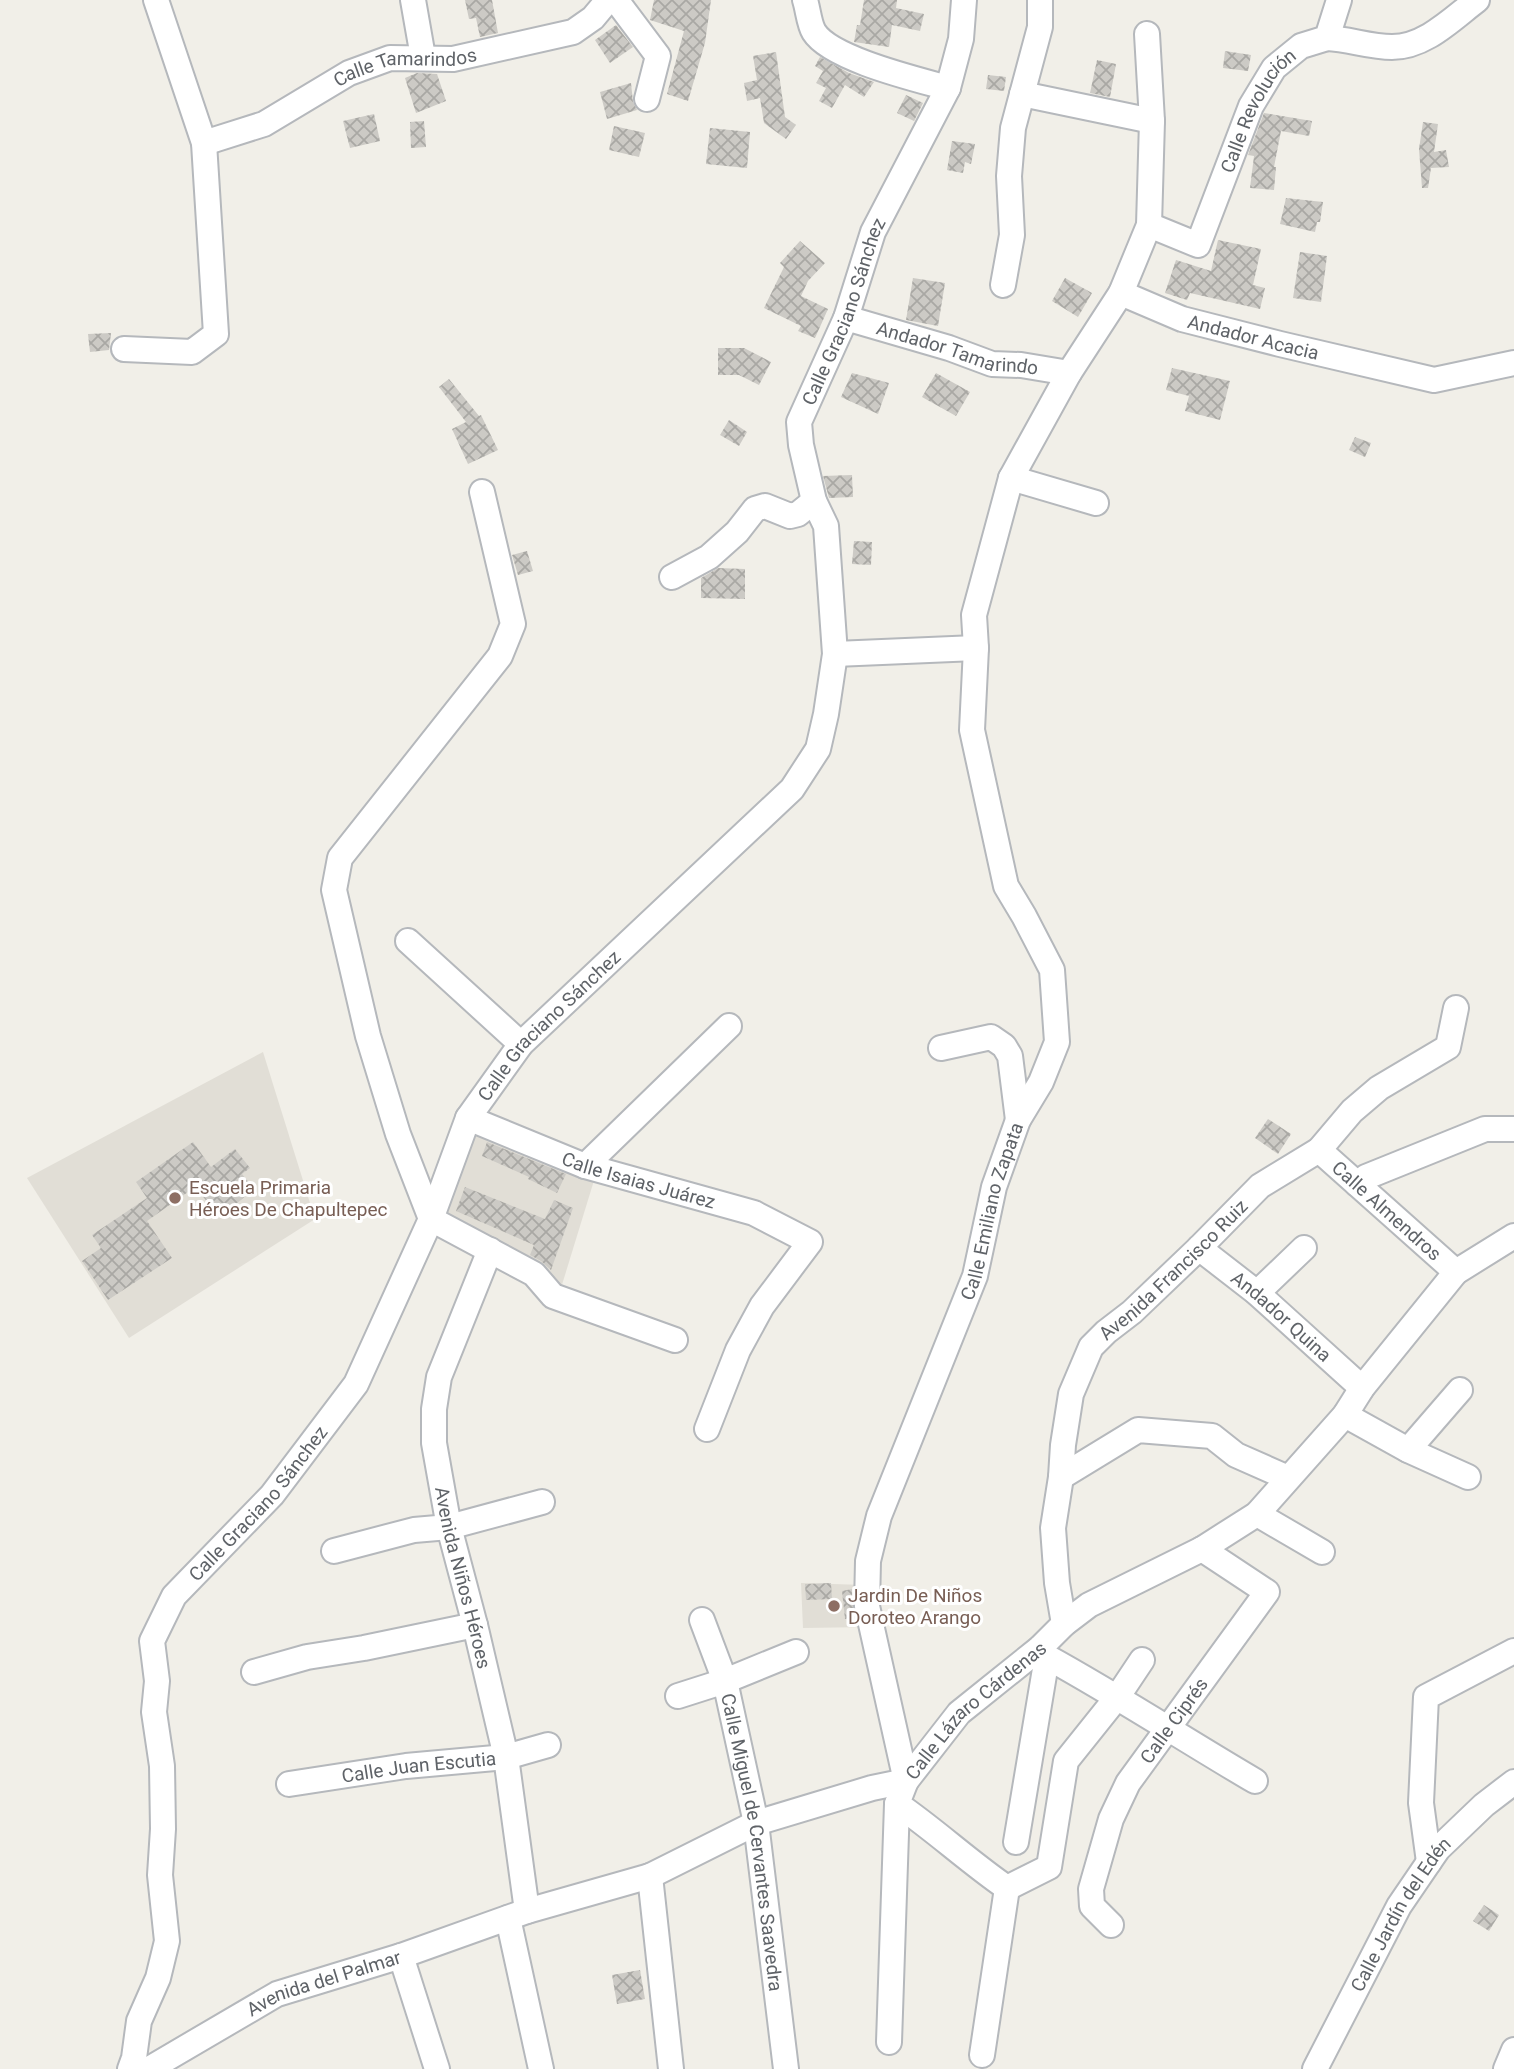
<svg xmlns="http://www.w3.org/2000/svg" width="1514" height="2069" font-family="Roboto,sans-serif">
  <style>
    .education { fill: #e1ded6 }
    .building { fill: url(#building-cross-hatch) }
    .lines { fill: none; stroke-linecap: round; stroke-linejoin: round }
    .minor-casing { stroke: #b5b8bc; stroke-width: 28 }
    .minor { stroke: #fff; stroke-width: 24 }
    .education-dot { fill: #8d6e63; stroke: #fff; stroke-width: 2.5 }
    .labels { text-anchor: middle; stroke-width: 6; stroke-linejoin: round; paint-order: stroke }
    .street-label { font-size: 19px; fill: #5f6368; stroke: #fff }
    .education-label { font-size: 19px; fill: #785e54; stroke: #fff; text-anchor: start }
  </style>
  <defs>
    <pattern id="building-cross-hatch" width="8" height="8" patternUnits="userSpaceOnUse" patternTransform="scale(1.75)"><rect width="8" height="8" fill="#cccac5"/><path d="M0 0l8 8M0 8l8-8" fill="none" stroke="#a9a8a4"/></pattern>
  </defs>
  <rect width="100%" height="100%" fill="#f1efe8"/>
  <!-- education -->
  <g class="education">
    <path d="M263,1052l52,167 -186,119 -102,-160z"/>
    <path d="M476,1125l120,49 -35,114 -124,-72z"/>
    <path d="M801,1583l64,2 4,42 -66,1z"/>
  </g>
  <!-- building -->
  <g class="building">
    <path d="M465,0h27l6,33 -18,4 -4,-19 -7,1z"/>
    <path d="M654,0h57l-6,43 -17,58 -21,-7 17,-63 -34,-11z"/>
    <path d="M864,0h33l-1,8 28,6 -4,17 -28,-6 -3,22 -35,-5 3,-17h3z"/>
    <path d="M616,25l17,22 -23,16 -15,-23z"/>
    <path d="M1225,51l26,4 -3,16 -25,-3z"/>
    <path d="M776,52l9,65 11,8 -10,14 -22,-16 -4,-25 -13,3 -3,-18 13,-3 -4,-24z"/>
    <path d="M820,57l29,16 25,9 -10,15 -19,-12 -13,23 -13,-7 7,-13 -10,-5 7,-12 -8,-5z"/>
    <path d="M1097,60l19,4 -6,33 -20,-4z"/>
    <path d="M417,73l20,1 9,27 -30,12 -11,-35z"/>
    <path d="M988,75l18,2 -2,14 -18,-2z"/>
    <path d="M631,83l2,19 4,8 -30,9 -7,-27z"/>
    <path d="M906,95l17,8 -9,18 -17,-8z"/>
    <path d="M1264,113l48,8 -3,15 -28,-5 -7,36h2l-2,23 -24,-2 4,-32 -6,-1z"/>
    <path d="M374,114l6,27 -30,7 -7,-27z"/>
    <path d="M424,121l2,26 -15,1 -1,-26z"/>
    <path d="M1423,122l15,2 -4,28 12,-2 3,17 -18,1 -3,20h-6l-3,-39z"/>
    <path d="M614,126l31,7 -6,24 -30,-7z"/>
    <path d="M710,128l40,4 -3,36 -41,-4z"/>
    <path d="M952,141l23,3 -4,20 -6,-2 -2,11 -16,-3z"/>
    <path d="M1286,198l37,4 -3,20h-3l-2,10 -35,-8z"/>
    <path d="M1218,240l43,9 -8,36 12,3 -5,21 -70,-16 -3,7 -22,-7 11,-33 35,11z"/>
    <path d="M800,241l25,22 -17,18 -7,15 27,13 -13,29 -17,-7 3,-5 -37,-18 20,-41 -4,-4z"/>
    <path d="M1300,252l27,4 -6,46 -28,-4z"/>
    <path d="M913,278l32,5 -7,43 -32,-6z"/>
    <path d="M1065,278l27,15 -14,24 -26,-16z"/>
    <path d="M111,333l-2,17 -19,2 -2,-18z"/>
    <path d="M718,348h26l27,14 -12,23 -20,-10h-21z"/>
    <path d="M1172,368l58,13 -10,39 -35,-9 4,-15 -23,-6z"/>
    <path d="M852,373l37,10 -11,31 -37,-17z"/>
    <path d="M936,373l34,19 -14,24 -34,-19z"/>
    <path d="M449,379l30,37 2,-1 17,35 -30,14 -16,-35 14,-7 -27,-35z"/>
    <path d="M729,420l18,12 -8,14 -19,-11z"/>
    <path d="M1355,437l16,6 -6,14 -16,-7z"/>
    <path d="M852,475l1,22 -24,1 -6,-22z"/>
    <path d="M854,541l18,1 -1,23 -19,-1z"/>
    <path d="M527,551l6,20 -15,4 -6,-20z"/>
    <path d="M718,568l27,1v30l-44,-1v-20z"/>
    <path d="M1268,1119l23,15 -13,20 -23,-16z"/>
    <path d="M193,1142l18,25 24,-18 15,19 -8,6 12,15 -34,28 -25,-30 -48,34 25,37 -64,42 -26,-39 19,-13 -9,-13 55,-37 -11,-16z"/>
    <path d="M487,1142l79,32 -9,19 -29,-14 1,-2 -47,-21z"/>
    <path d="M465,1187l80,32 9,-19 19,8 -22,62 -10,-9 -11,-6 4,-10 -78,-34z"/>
    <path d="M831,1583l1,16 -26,1 -1,-16z"/>
    <path d="M852,1589l2,29 -9,1 -3,-28z"/>
    <path d="M1484,1905l15,10 -10,16 -16,-10z"/>
    <path d="M640,1970l5,29 -28,5 -5,-29z"/>
  </g>
  <g class="lines">
    <defs>
      <g id="minor">
        <path d="M413,0l10,57"/>
        <path d="M616,0l42,56 -11,43"/>
        <path d="M805,0c3,9 4,24 9,32 17,27 102,47 134,56"/>
        <path d="M1327,38c22,1 43,9 65,9 33,0 60,-28 85,-47"/>
        <path d="M1022,94l130,27"/>
        <path id="s1" d="M204,143l60,-19 85,-51 41,-15 63,1 120,-27 20,-14 15,-18"/>
        <path id="s2" d="M1149,225l49,20 53,-139 23,-38 27,-22 26,-8 12,-38"/>
        <path d="M1003,285l9,-50 -3,-59 4,-48 27,-101v-27"/>
        <path id="s3" d="M1121,293l61,26 98,25 154,36 80,-17"/>
        <path id="s4" d="M846,318l103,30 43,16 29,1 48,8"/>
        <path d="M124,349l68,3 24,-18 -12,-191 -48,-143"/>
        <path d="M1011,478l85,25"/>
        <path d="M482,492l31,132 -13,32 -160,202 -6,32 34,146 30,98 33,85 103,55 19,22 122,44"/>
        <path d="M672,577l37,-20 28,-25 18,-23 10,-3 25,10 8,-2 16,-13"/>
        <path d="M835,654l141,-6"/>
        <path d="M408,941l113,103"/>
        <path d="M941,1048l50,-11 13,9 6,10 8,64"/>
        <path id="s5" d="M468,1118l117,48 169,47 56,29 -48,64 -24,44 -31,79"/>
        <path id="s6" d="M1319,1150l137,122"/>
        <path d="M585,1166l144,-140"/>
        <path d="M1357,1184l9,-7 119,-48h29"/>
        <path id="s7" d="M1199,1248l58,45 105,95"/>
        <path id="s8" d="M490,1250l-51,127 -5,32v34l15,84 26,98 31,132 21,154"/>
        <path d="M1257,1293l47,-45"/>
        <path d="M1345,1415l63,35 60,27"/>
        <path d="M1408,1450l52,-60"/>
        <path d="M1061,1477l77,-47 74,6 24,19 52,23"/>
        <path d="M1257,1514l65,38"/>
        <path d="M334,1551l80,-21 35,-3 93,-25"/>
        <path id="s9" d="M702,1620l23,61 31,142 30,246"/>
        <path id="s10" d="M1064,1624l-7,-41 -4,-55 8,-51 2,-32 8,-51 20,-47 15,-15 26,-20 67,-64 61,-62 59,-36 33,-39 27,-23 69,-41 8,-39"/>
        <path d="M1040,1648l7,9c71,39 138,83 208,124"/>
        <path id="s11" d="M1142,1660l-24,36 -52,65 -17,106 -42,21c-38,-26 -72,-58 -110,-84l9,-23 -39,-175 1,-45 11,-45 96,-240 19,-89 24,-67 23,-38 16,-40 -5,-72 -28,-54 -18,-30 -34,-156 4,-82 -2,-33 37,-137 58,-105 52,-80 28,-68 3,-104 -5,-87"/>
        <path d="M254,1672l53,-15 57,-9 111,-23"/>
        <path d="M678,1696l47,-15 71,-29"/>
        <path id="s12" d="M289,1784l117,-18 100,-9 42,-12"/>
        <path d="M1016,1842l31,-185"/>
        <path d="M1429,1862l-8,-59 5,-106 88,-46"/>
        <path d="M650,1876l21,193"/>
        <path d="M508,1918l33,151"/>
        <path id="s13" d="M1111,1925l-19,-19 -1,-17 20,-70 17,-36 139,-191 -65,-43"/>
        <path d="M401,1956l36,113"/>
        <path d="M889,2042l8,-238"/>
        <path d="M982,2055l25,-167"/>
        <path id="s14" d="M130,2069l4,-11 5,-37 19,-43 9,-37 -7,-66 3,-46 -1,-63 -8,-54 3,-31 -5,-40 22,-45 98,-101 84,-111 75,-165 37,-101 53,-74 271,-255 26,-40 8,-35 9,-60 -9,-128 -12,-25 -13,-56 -2,-23 47,-104 27,-86 75,-144 13,-49 3,-39"/>
        <path id="s15" d="M149,2069l128,-75 124,-38 126,-45 123,-35 106,-53 116,-35 34,-7 53,-68 81,-65 24,-24 25,-19 113,-56 55,-35 88,-99 17,-27 94,-116 58,-36"/>
        <path id="s16" d="M1315,2069l84,-163 30,-44 9,-13 46,-44 30,-23"/>
        <path d="M1506,2069l8,-19"/>
      </g>
    </defs>
    <!-- minor casing -->
    <use href="#minor" class="minor-casing"/>
    <!-- minor -->
    <use href="#minor" class="minor"/>
  </g>
  <!-- markers -->
  <g class="education-dot">
    <circle cx="175" cy="1198" r="7"/>
    <circle cx="834" cy="1606" r="7"/>
  </g>
  <g class="labels">
    <!-- street labels -->
    <g class="street-label">
      <text dy="7" stroke="none"><textPath href="#s1" startOffset="219">Calle Tamarindos</textPath></text>
      <text dy="7" stroke="none"><textPath href="#s2" startOffset="201">Calle Revolución</textPath></text>
      <text dy="7" stroke="none"><textPath href="#s14" startOffset="2018">Calle Graciano Sánchez</textPath></text>
      <text dy="7" stroke="none"><textPath href="#s3" startOffset="140">Andador Acacia</textPath></text>
      <text dy="7" stroke="none"><textPath href="#s4" startOffset="116">Andador Tamarindo</textPath></text>
      <text dy="7" stroke="none"><textPath href="#s14" startOffset="1178">Calle Graciano Sánchez</textPath></text>
      <text dy="7" stroke="none"><textPath href="#s5" startOffset="182">Calle Isaias Juárez</textPath></text>
      <text dy="7" stroke="none"><textPath href="#s6" startOffset="91">Calle Almendros</textPath></text>
      <text dy="7" stroke="none"><textPath href="#s11" startOffset="1040">Calle Emiliano Zapata</textPath></text>
      <text dy="7" stroke="none"><textPath href="#s10" startOffset="396">Avenida Francisco Ruiz</textPath></text>
      <text dy="7" stroke="none"><textPath href="#s7" startOffset="107">Andador Quina</textPath></text>
      <text dy="7" stroke="none"><textPath href="#s14" startOffset="611">Calle Graciano Sánchez</textPath></text>
      <text dy="7" stroke="none"><textPath href="#s8" startOffset="341">Avenida Niños Héroes</textPath></text>
      <text dy="7" stroke="none"><textPath href="#s15" startOffset="914">Calle Lázaro Cárdenas</textPath></text>
      <text dy="7" stroke="none"><textPath href="#s13" startOffset="234">Calle Ciprés</textPath></text>
      <text dy="7" stroke="none"><textPath href="#s12" startOffset="131">Calle Juan Escutia</textPath></text>
      <text dy="7" stroke="none"><textPath href="#s9" startOffset="229">Calle Miguel de Cervantes Saavedra</textPath></text>
      <text dy="7" stroke="none"><textPath href="#s16" startOffset="177">Calle Jardín del Edén</textPath></text>
      <text dy="7" stroke="none"><textPath href="#s15" startOffset="196">Avenida del Palmar</textPath></text>
    </g>
    <!-- education labels -->
    <g class="education-label">
      <text x="189" y="1194">Escuela Primaria<tspan x="189" dy="22">Héroes De Chapultepec</tspan></text>
      <text x="848" y="1602">Jardin De Niños<tspan x="848" dy="22">Doroteo Arango</tspan></text>
    </g>
  </g>
</svg>
